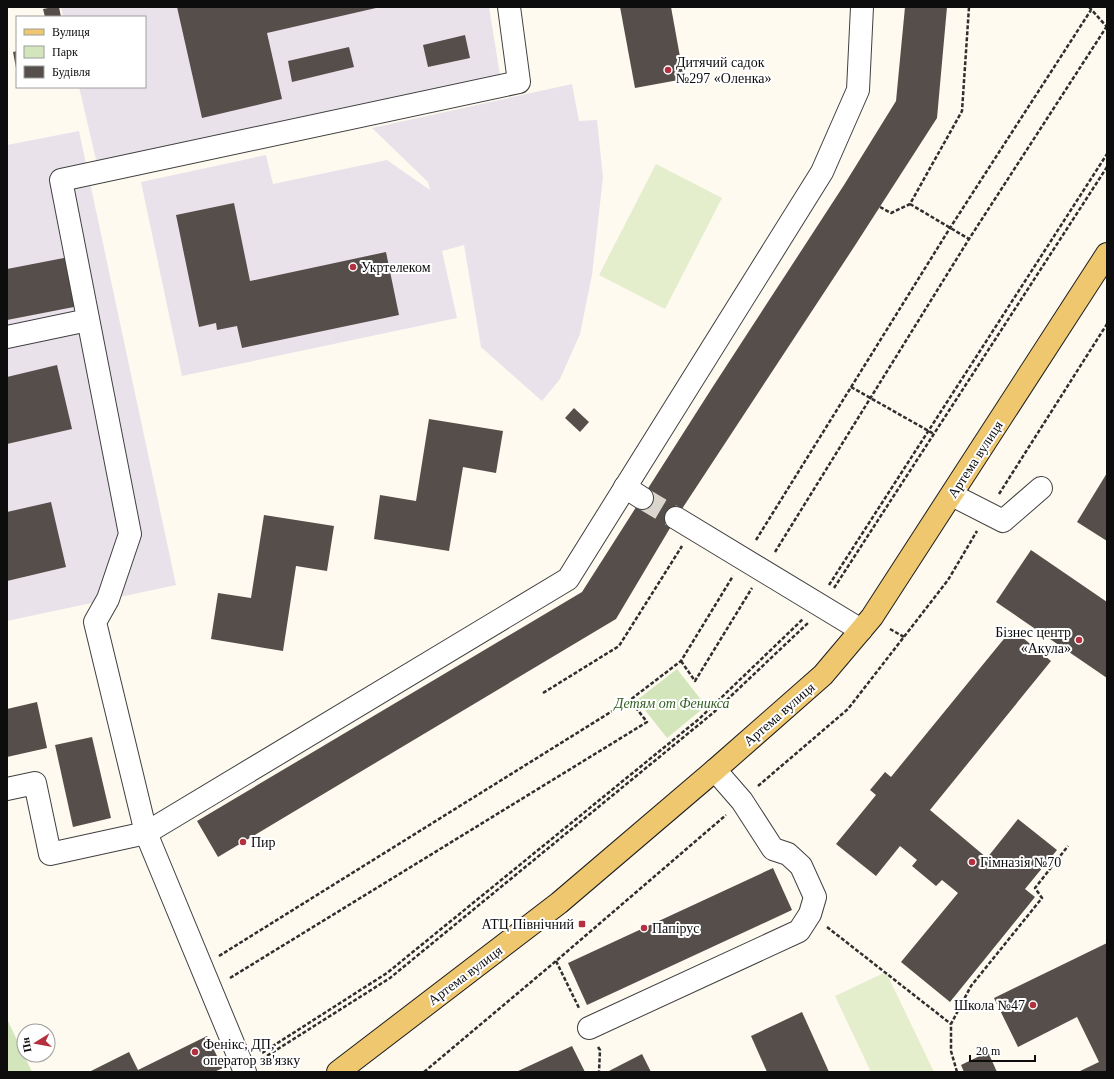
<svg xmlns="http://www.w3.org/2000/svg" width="1114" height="1079" font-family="Georgia,serif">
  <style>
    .industrial { fill: #eae2eb }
    .green { fill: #d3e6bb }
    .pitch { fill: #e4eecc }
    .building { fill: #554e4a }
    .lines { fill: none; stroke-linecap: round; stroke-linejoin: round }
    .minor-tunnel { stroke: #dad6cd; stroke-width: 22; stroke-dasharray: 22 11; stroke-linecap: butt }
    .minor-casing { stroke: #404040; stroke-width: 24 }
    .major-casing { stroke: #1e1e1e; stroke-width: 24 }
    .path { stroke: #2f2f2f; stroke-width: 2.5; stroke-dasharray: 4 2; stroke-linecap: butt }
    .minor { stroke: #fff; stroke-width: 22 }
    .major { stroke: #eec76e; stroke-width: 22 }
    .poi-dot { fill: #b3303e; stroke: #fff; stroke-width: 1.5 }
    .labels { text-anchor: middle; stroke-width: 4; stroke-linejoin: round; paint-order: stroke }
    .poi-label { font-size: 14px; fill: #0d0d0d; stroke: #fff; text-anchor: start }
    .street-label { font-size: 14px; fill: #0d0d0d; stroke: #fff }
    .park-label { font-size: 14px; font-style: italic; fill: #336022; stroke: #fff }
  </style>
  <rect width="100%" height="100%" fill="#fefaef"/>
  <!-- industrial -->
  <g class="industrial">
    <path d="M61,7h428l11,68 -403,89 -18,-77h66v-70h-82z"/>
    <path d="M572,84l7,37 18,-1 6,57 -11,98 -12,59 -20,45 -18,22 -61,-54 -17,-102 -22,6 15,67 -275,58 -41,-194 125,-27 7,29 114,-24 43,30 -2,-8 -56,-54z"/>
    <path d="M79,131l97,454 -169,36v-476z"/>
  </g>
  <!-- green -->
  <g class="green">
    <path d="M677,669l29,37 -39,32 -30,-38z"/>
    <path d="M7,1019l25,53h-25z"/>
  </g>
  <!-- pitch -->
  <g class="pitch">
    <path d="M656,164l66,34 -57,111 -66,-34z"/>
    <path d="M886,972l48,100h-63l-36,-76z"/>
  </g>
  <!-- building -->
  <g class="building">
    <path d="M53,7h6l2,10h-16l-2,-8z"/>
    <path d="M177,7h199v1l-109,25 15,66 -80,19z"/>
    <path d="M620,7h51l13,72 -49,9z"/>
    <path d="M905,7h42l-10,111 -83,129 -178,271 -60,101 -398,238 -21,-36 385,-229 130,-204 132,-203 52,-84z"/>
    <path d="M465,35l5,23 -42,9 -5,-22z"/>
    <path d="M349,47l5,20 -62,15 -4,-21z"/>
    <path d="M17,51v17h-1l-3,-16z"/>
    <path d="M234,203l16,78 136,-29 13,63 -157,33 -5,-22 -20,4 -1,-7 -17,4 -23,-112z"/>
    <path d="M69,257l10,49 -72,14v-51z"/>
    <path d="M57,365l15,64 -65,15v-67z"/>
    <path d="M574,408l15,14 -9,10 -15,-14z"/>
    <path d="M429,419l74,12 -7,42 -33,-6 -14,84 -75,-12 6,-44 36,6z"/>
    <path d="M1107,473v68l-30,-19z"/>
    <path d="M51,502l15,65 -59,14v-69z"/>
    <path d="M264,515l70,11 -7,45 -31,-5 -13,85 -72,-12 7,-46 33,5z"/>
    <path d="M1031,550l76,52v76l-111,-76z"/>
    <path d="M1012,629l39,32 -121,149 57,48 31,-39 39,31 -32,39 10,8 -85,105 -49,-40 57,-69 -16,-13 -6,6 -24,-20 5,-6 -17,-14 -24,30 -40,-32 40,-49 -6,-5 15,-18 6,5z"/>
    <path d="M37,702l10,46 -40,9v-48z"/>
    <path d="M92,737l19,81 -38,9 -18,-82z"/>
    <path d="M773,868l19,42 -205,95 -19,-42z"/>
    <path d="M1107,943v129h-29l21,-10 -22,-45 -59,30 -24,-49z"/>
    <path d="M802,1012l27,60h-62l-16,-36z"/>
    <path d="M207,1036l16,32 -9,4h-125l40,-20 9,18z"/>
    <path d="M572,1046l13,26h-69z"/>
    <path d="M988,1052l9,20h-33l-3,-7z"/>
    <path d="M642,1054l9,18h-44z"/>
  </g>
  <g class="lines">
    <!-- minor-tunnel -->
    <path class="minor-tunnel" d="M642,498l34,20"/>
    <defs>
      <g id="minor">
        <path d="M7,337l81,-17"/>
        <path d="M625,487l17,11"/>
        <path d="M952,495l51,26 38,-33"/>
        <path d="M676,518l185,112"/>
        <path d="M7,789l28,-6 15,71 96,-21 422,-254 254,-407 36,-82 4,-83"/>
        <path d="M589,1028l210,-97 11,-17 5,-17 -14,-31 -13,-12 -15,-5 -31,-48 -27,-31"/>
        <path d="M245,1072l-99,-239 -51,-211 13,-23 22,-65 -69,-354 458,-98 -10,-75"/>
      </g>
      <path id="major" d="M338,1072l221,-169 156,-133 108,-95 49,-58 235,-363"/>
    </defs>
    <!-- minor casing -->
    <use href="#minor" class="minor-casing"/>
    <!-- major casing -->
    <use href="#major" class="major-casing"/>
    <!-- path -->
    <g class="path">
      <path d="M1089,7l18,20"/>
      <path d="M910,204l59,35"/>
      <path d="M880,207l11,6 19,-9 52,-93 7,-104"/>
      <path d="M851,387l83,47"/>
      <path d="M999,494l108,-170"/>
      <path d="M756,540l194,-312 141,-218"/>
      <path d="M775,552l194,-313 138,-213"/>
      <path d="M829,585l278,-431"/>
      <path d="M834,588l273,-421"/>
      <path d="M890,629l14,8"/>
      <path d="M681,661l14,20 57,-93"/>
      <path d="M543,693l76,-47 63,-100"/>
      <path d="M758,786l90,-77 100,-129 29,-49"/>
      <path d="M827,927l124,97"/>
      <path d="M219,956l411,-256 51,-39 52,-85"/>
      <path d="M556,961l23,47"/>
      <path d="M230,978l417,-256 -17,-22"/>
      <path d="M598,1047l2,3 -1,22"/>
      <path d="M262,1053l125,-80 312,-254 104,-100"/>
      <path d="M262,1059l128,-81 323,-265 96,-91"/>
      <path d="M424,1072l132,-111 170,-146"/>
      <path d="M957,1072l-6,-21v-27l20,-38 71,-88 -7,-10 33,-42"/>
    </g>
    <!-- minor -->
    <use href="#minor" class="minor"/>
    <!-- major -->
    <use href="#major" class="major"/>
  </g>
  <!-- markers -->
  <g class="poi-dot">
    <circle cx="668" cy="70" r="4"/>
    <circle cx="353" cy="267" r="4"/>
    <circle cx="1079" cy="640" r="4"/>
    <circle cx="243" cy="842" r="4"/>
    <circle cx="972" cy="862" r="4"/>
    <rect x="578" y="920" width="8" height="8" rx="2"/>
    <circle cx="644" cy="928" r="4"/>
    <circle cx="1033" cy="1005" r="4"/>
    <circle cx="195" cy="1052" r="4"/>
  </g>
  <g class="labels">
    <!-- poi labels -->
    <g class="poi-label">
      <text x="676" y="67">Дитячий садок<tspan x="676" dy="16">№297 «Оленка»</tspan></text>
      <text x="361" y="272">Укртелеком</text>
      <text x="1071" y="637" text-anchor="end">Бізнес центр<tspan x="1071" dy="16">«Акула»</tspan></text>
      <text x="251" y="847">Пир</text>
      <text x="980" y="867">Гімназія №70</text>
      <text x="574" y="929" text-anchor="end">АТЦ Північний</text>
      <text x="652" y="933">Папірус</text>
      <text x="1025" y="1010" text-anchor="end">Школа №47</text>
      <text x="203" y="1049">Фенікс, ДП,<tspan x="203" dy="16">оператор зв'язку</tspan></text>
    </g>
    <!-- street labels -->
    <g class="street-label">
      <text transform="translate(975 459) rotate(-57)" y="5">Артема вулиця</text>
      <text transform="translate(779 714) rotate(-41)" y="5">Артема вулиця</text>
      <text transform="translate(465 975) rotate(-37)" y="5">Артема вулиця</text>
    </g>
    <!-- park labels -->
    <g class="park-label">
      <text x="672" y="708">Детям от Феникса</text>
    </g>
  </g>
  <!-- border -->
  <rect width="1114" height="1079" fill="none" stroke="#0d0d0d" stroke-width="16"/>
  <!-- legend -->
  <rect x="16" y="16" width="130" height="72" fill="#ffffff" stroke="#9e9e9e"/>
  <rect x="24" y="29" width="20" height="6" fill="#eec76e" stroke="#9e9e9e"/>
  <text x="52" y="36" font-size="12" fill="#0d0d0d">Вулиця</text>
  <rect x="24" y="46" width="20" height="12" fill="#d3e6bb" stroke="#9e9e9e"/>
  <text x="52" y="56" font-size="12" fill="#0d0d0d">Парк</text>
  <rect x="24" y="66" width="20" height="12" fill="#554e4a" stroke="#9e9e9e"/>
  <text x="52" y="76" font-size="12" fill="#0d0d0d">Будівля</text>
  <!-- north arrow -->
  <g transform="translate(36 1043) rotate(259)"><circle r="19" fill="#ffffff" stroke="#9e9e9e"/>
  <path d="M0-3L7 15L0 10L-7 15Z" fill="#b3303e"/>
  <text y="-6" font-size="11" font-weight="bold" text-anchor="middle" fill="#0d0d0d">Пн</text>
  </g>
  <!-- scale -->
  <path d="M970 1055v6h65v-6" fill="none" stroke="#0d0d0d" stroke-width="2"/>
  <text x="976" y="1055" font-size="12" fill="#0d0d0d" stroke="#ffffff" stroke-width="3" paint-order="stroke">20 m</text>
</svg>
